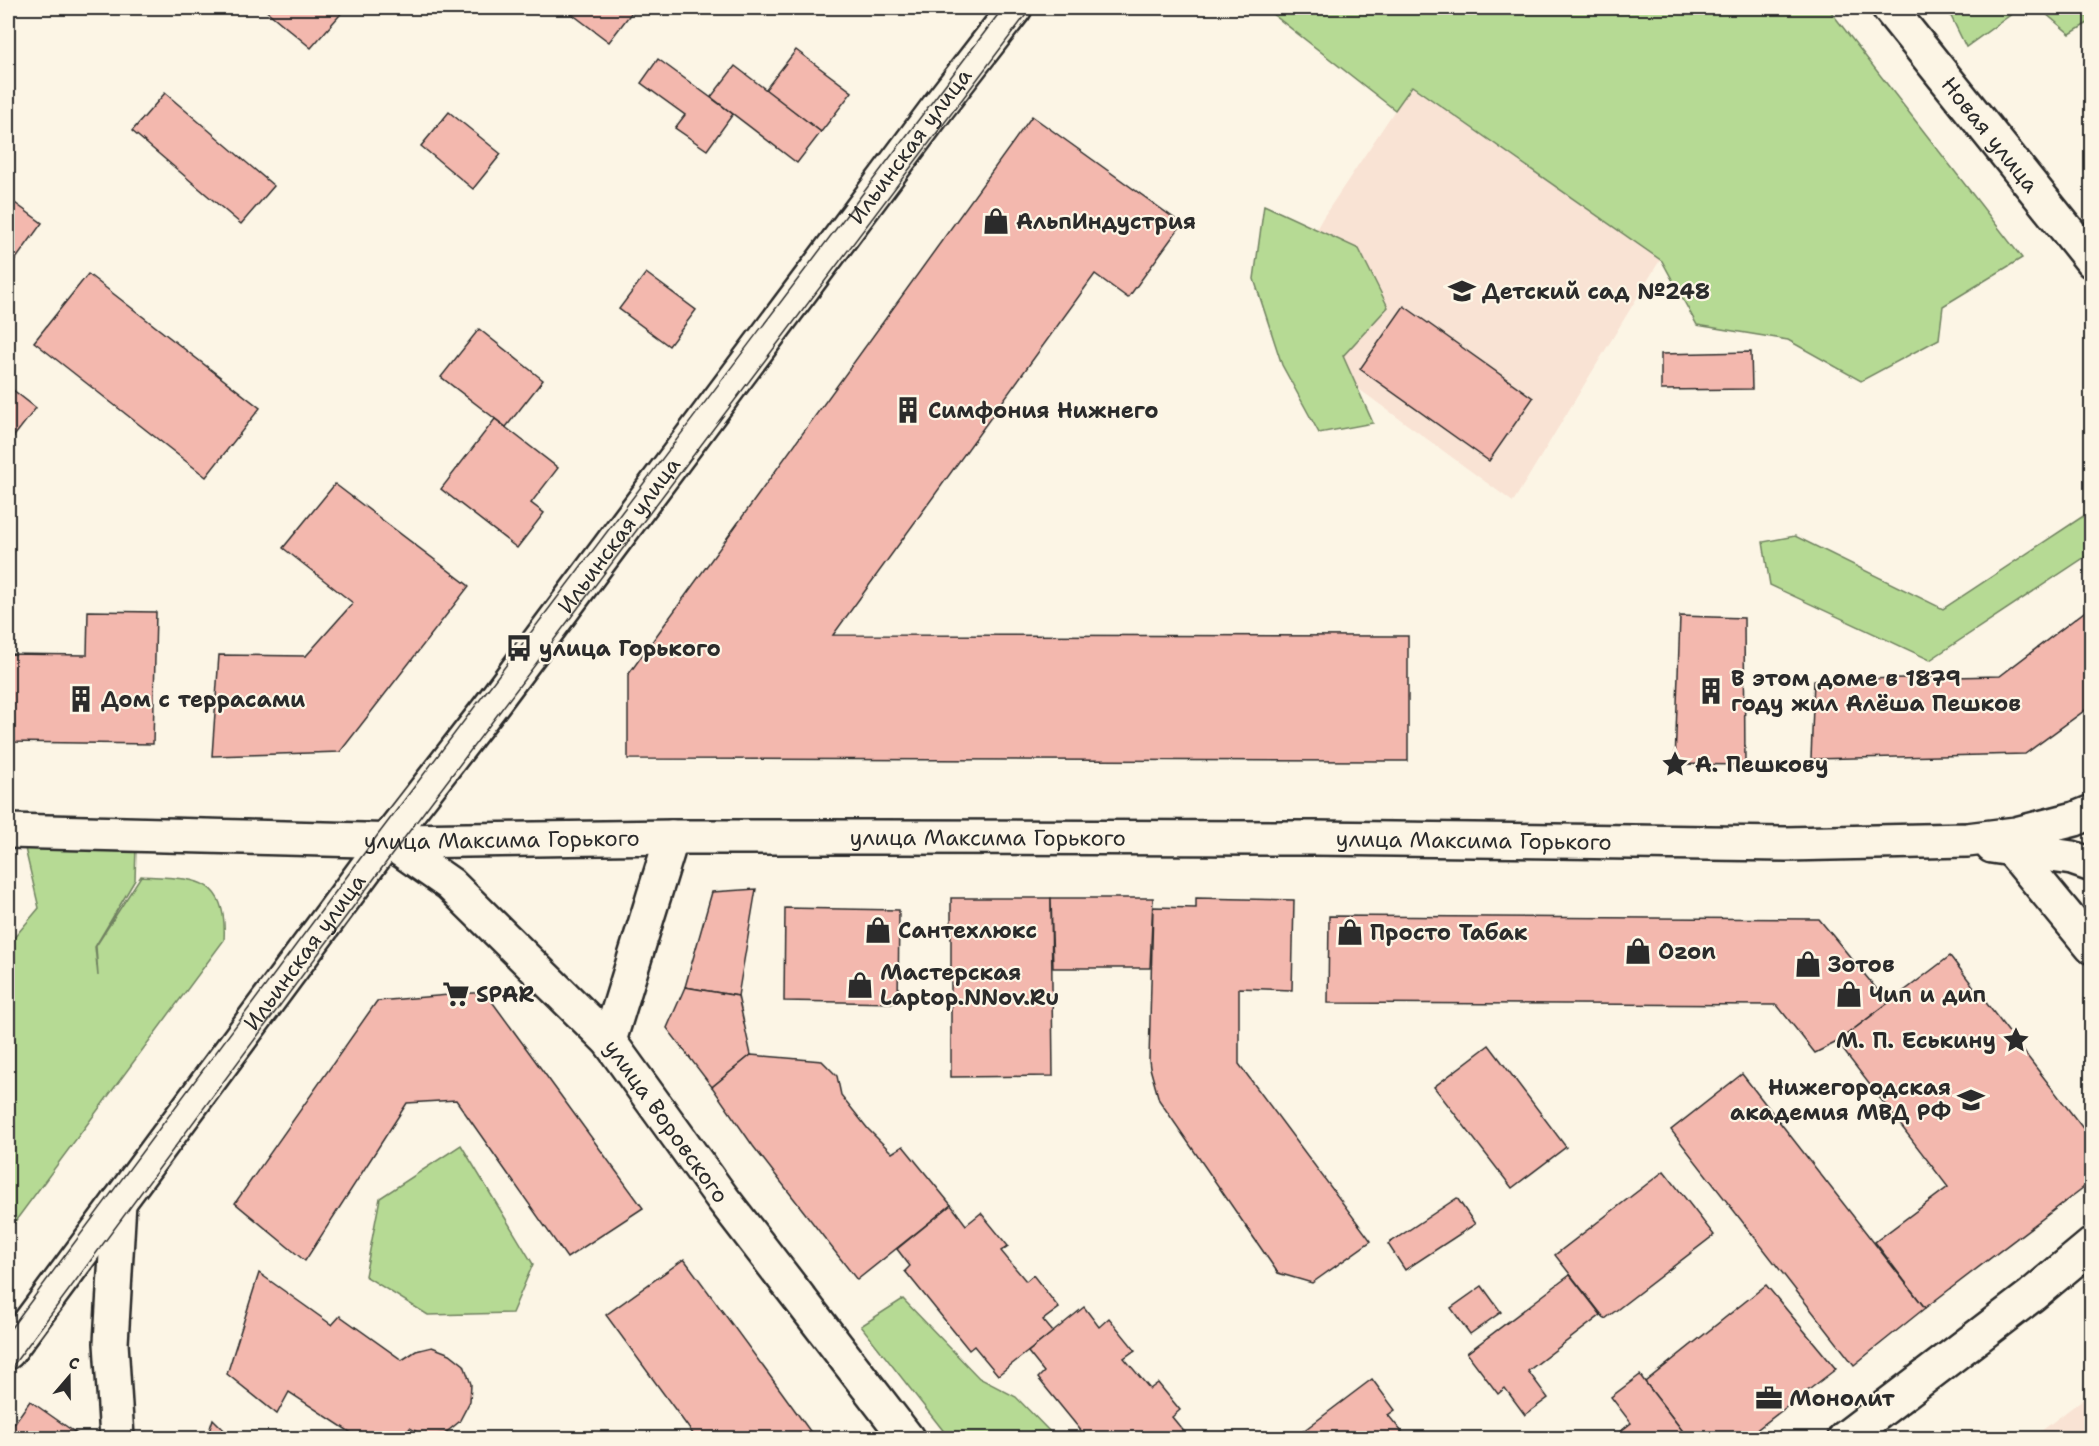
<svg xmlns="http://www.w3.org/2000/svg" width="2099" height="1446" font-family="'Shantell Sans',sans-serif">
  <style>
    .built { fill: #f9e3d4 }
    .green { fill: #b6da94; stroke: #708260; stroke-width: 1.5 }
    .building { fill: #f3b8ae; stroke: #2b2b2b; stroke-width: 1.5 }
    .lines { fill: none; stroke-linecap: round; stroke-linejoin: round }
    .minor-casing { stroke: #2b2b2b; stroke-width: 38 }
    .tertiary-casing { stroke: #2b2b2b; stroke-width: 38 }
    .secondary-casing { stroke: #2b2b2b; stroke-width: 38 }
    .minor { stroke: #fcf5e5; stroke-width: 33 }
    .tertiary { stroke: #fcf5e5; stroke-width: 33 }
    .secondary { stroke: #fcf5e5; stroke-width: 33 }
    .tram { stroke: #2b2b2b; stroke-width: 1.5 }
    .labels { text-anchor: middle; stroke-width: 4.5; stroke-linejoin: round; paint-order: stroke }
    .street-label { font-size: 22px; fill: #2b2b2b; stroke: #fcf5e5 }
    .poi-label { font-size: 22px; font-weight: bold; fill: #2b2b2b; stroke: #fcf5e5; text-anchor: start }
  </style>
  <rect width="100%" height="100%" fill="#fcf5e5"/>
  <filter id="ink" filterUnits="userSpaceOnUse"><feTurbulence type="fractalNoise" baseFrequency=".0167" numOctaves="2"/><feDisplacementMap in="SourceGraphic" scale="12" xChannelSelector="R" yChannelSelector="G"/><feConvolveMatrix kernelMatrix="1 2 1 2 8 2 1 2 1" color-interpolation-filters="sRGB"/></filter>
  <g filter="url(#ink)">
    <!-- built -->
    <g class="built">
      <path d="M1411,86l249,174 -147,242 -247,-181 56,-102z"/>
      <path d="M2091,1393v45h-59z"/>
    </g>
    <!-- green -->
    <g class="green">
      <path d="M1265,8h563l194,250 -79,48 -4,33 -78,42 -73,-41 -91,-15 -35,-64 -250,-175 -17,24z"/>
      <path d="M1947,8h73l-54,39z"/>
      <path d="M2039,8h41l11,13 -21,13z"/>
      <path d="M1264,205l95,44 29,58 -45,49 30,67 -54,10 -37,-68 -28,-86z"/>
      <path d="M2091,511v42l-161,107 -160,-75 -7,-43 32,-6 148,73z"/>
      <path d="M24,844l112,3 -1,33 -40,67 3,29 -2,-30 45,-70c51,3 87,-2 83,64l-216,291v-286l31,-37z"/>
      <path d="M461,1145l72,119 -21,49 -84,2 -63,-39 15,-78z"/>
      <path d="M903,1299l76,79 37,19 40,41h-107l-88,-112z"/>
    </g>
    <!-- building -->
    <g class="building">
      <path d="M263,8h83l-35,40z"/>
      <path d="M564,8h71l-26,34z"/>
      <path d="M796,50l56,42 -31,40 -56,-42z"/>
      <path d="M658,59l75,55 -26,36 -32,-22 10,-13 -44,-32z"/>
      <path d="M735,66l86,66 -24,31 -86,-66z"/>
      <path d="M165,93l109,93 -33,38 -109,-93z"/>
      <path d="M449,112l52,42 -28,35 -52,-43z"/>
      <path d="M1032,116l150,108 -54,74 -33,-24 -262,361 575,1v125l-780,-2v-84z"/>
      <path d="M8,198l34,25 -34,47z"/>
      <path d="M646,273l50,37 -27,36 -50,-37z"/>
      <path d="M88,274l172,134 -54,69 -172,-135z"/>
      <path d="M1404,306l129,92 -44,63 -129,-92z"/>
      <path d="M479,329l64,51 -37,47 -65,-50z"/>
      <path d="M1751,352l1,37 -91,1v-36z"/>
      <path d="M8,386l28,22 -28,36z"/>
      <path d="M495,419l63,49 -27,35 13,10 -27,35 -76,-59z"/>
      <path d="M335,484l134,102 -129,166 -128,4 7,-101 87,1 47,-53 -70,-55z"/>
      <path d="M2092,606v99l-67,49 -214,5 3,-79 186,-4z"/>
      <path d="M88,611l68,1 -3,132 -145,-2v-88l79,1z"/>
      <path d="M1680,616l64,2 1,147 -70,-1z"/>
      <path d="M756,889l-18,107 -53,-9 27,-95z"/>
      <path d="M951,898h100l2,178 -102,1z"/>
      <path d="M1051,898h102l-3,70h-97z"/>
      <path d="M1196,898l98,2 -2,90 -53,-2v76l132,177 -59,42 -34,-10 -119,-173 -9,-32 -1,-8 4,-153 43,1z"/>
      <path d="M785,908l114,2 -1,93 -114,-2z"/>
      <path d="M1329,916l490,3 69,84 -51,39 -22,11 -38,-48 -449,-2z"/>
      <path d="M1950,956l142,184v41l-167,127 -50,-66 73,-55 -111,-145z"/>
      <path d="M685,987l53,9 13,59 -39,32 -45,-59z"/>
      <path d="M485,992l158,216 -76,50 -111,-158 -49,3 -102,158 -70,-58 142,-202z"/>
      <path d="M1489,1045l77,102 -54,41 -78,-101z"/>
      <path d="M751,1055l71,6 15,15 4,19 27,34 24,24 11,-7 48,59 -94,75 -104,-134 -41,-59z"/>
      <path d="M1742,1074l183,234 -71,57 -183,-235z"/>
      <path d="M1664,1171l50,64 -109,84 -50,-64z"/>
      <path d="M1457,1198l18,26 -70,46 -17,-26z"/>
      <path d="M951,1205l15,20 15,-12 27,33 -7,5 25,30 7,-6 26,33 -16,12 10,12 -55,43 -24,-29 -5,4 -64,-79 5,-5 -13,-17z"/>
      <path d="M684,1259l97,132 34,47h-119l-90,-123z"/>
      <path d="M259,1273l73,52 8,-9 62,44 14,-9 16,-4 18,7 14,11 7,19 -1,17 -11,21 -15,12 -20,2 -14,-8 -7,10h-44l-70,-46 -12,22 -50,-40z"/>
      <path d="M1570,1275l31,40 -73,56 20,27 -23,17 -20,-27 -7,6 -31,-41z"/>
      <path d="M1766,1285l70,84 -90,69h-58l-43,-56z"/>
      <path d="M1482,1286l19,26 -31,22 -19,-26z"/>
      <path d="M1084,1307l15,20 10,-9 26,32 -11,8 26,31 8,-6 22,27 -8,7 14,17 -5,4h-94l-49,-60 6,-6 -16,-20z"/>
      <path d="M1640,1375l5,7 43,56h-76l19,-15 -20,-26z"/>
      <path d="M1372,1379l23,31 -7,5 19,23h-113z"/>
      <path d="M30,1401l53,37h-75v-6z"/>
      <path d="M213,1419l19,19h-25z"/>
    </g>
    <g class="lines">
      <defs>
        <g id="minor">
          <path id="s1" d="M1889,8l203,253"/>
          <path id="s2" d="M387,840l63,44 159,157 114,158 184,239"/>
          <path d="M609,1041l63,-204"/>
          <path d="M117,1438l-6,-95 8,-141"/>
        </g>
        <g id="tertiary">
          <path id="s3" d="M8,1352l379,-512 103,-133 449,-601 76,-98"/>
        </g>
        <g id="secondary">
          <path id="s4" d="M8,831l394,10 270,-4h199l443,1 472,6 181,-4 49,-6 59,-15 17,-7"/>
          <path d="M1992,846l80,12 20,7"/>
          <path d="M2012,850l80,97"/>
          <path d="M1845,1438l187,-143 60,-50"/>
        </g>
      </defs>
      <!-- minor casing -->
      <use href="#minor" class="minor-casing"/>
      <!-- tertiary casing -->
      <use href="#tertiary" class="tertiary-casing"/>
      <!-- secondary casing -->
      <use href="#secondary" class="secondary-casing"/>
      <!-- minor -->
      <use href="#minor" class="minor"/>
      <!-- tertiary -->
      <use href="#tertiary" class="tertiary"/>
      <!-- secondary -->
      <use href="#secondary" class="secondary"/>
      <!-- tram -->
      <g class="tram">
        <path d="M8,1332l366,-492 629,-832"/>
        <path d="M8,1372l394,-531 629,-833"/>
      </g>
    </g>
  </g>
  <!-- icons -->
  <defs>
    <symbol id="shop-bare" viewBox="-9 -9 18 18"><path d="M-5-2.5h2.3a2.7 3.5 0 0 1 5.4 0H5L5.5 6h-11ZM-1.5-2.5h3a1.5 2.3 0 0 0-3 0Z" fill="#2b2b2b" stroke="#fcf5e5" stroke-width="2.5" paint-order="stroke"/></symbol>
    <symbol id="school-bare" viewBox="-9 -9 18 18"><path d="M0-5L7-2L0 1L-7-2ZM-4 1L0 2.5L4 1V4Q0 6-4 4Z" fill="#2b2b2b" stroke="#fcf5e5" stroke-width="2.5" paint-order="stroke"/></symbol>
    <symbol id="building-bare" viewBox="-9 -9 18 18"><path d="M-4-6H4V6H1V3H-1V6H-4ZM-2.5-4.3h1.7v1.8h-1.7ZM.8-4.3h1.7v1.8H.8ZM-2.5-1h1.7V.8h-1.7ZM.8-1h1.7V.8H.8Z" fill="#2b2b2b" stroke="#fcf5e5" stroke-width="2.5" paint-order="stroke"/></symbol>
    <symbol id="bus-bare" viewBox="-9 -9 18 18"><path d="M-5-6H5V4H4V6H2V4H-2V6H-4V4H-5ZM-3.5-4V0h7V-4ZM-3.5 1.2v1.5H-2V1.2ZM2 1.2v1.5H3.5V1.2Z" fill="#2b2b2b" stroke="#fcf5e5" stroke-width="2.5" paint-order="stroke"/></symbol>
    <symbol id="sight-bare" viewBox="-9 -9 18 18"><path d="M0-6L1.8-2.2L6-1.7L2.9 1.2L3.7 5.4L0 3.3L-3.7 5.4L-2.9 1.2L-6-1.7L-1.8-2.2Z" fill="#2b2b2b" stroke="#fcf5e5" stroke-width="2.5" paint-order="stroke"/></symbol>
    <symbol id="supermarket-bare" viewBox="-9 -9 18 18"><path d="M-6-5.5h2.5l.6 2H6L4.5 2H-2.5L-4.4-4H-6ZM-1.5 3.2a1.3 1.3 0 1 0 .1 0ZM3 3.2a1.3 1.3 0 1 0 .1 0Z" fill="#2b2b2b" stroke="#fcf5e5" stroke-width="2.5" paint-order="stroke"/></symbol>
    <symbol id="university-bare" viewBox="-9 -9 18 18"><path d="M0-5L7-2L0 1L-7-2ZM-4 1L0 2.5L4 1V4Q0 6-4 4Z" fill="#2b2b2b" stroke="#fcf5e5" stroke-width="2.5" paint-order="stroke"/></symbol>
    <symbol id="office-bare" viewBox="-9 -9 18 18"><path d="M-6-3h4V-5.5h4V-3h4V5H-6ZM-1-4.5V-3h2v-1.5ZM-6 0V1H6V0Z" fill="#2b2b2b" stroke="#fcf5e5" stroke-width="2.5" paint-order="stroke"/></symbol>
  </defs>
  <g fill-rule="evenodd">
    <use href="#shop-bare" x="977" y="202" width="38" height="38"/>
    <use href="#school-bare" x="1443" y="272" width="38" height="38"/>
    <use href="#building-bare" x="889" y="391" width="38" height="38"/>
    <use href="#bus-bare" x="500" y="629" width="38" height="38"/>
    <use href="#building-bare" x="1692" y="672" width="38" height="38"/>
    <use href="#building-bare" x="62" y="680" width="38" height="38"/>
    <use href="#sight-bare" x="1656" y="745" width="38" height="38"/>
    <use href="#shop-bare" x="859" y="911" width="38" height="38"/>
    <use href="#shop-bare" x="1331" y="913" width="38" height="38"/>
    <use href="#shop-bare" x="1619" y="932" width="38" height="38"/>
    <use href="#shop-bare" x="1789" y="945" width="38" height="38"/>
    <use href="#shop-bare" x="841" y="966" width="38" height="38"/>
    <use href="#supermarket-bare" x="437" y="975" width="38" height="38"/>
    <use href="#shop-bare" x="1830" y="975" width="38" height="38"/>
    <use href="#sight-bare" x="1997" y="1021" width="38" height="38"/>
    <use href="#university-bare" x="1952" y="1081" width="38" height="38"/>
    <use href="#office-bare" x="1750" y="1379" width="38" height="38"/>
  </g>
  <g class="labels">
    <!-- street labels -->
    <g class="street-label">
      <text dy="8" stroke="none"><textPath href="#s1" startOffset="162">Новая улица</textPath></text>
      <text dy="8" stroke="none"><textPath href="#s3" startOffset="1506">Ильинская улица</textPath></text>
      <text dy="8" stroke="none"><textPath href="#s3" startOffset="1020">Ильинская улица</textPath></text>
      <text dy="8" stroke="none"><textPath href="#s4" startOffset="980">улица Максима Горького</textPath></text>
      <text dy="8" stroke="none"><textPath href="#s4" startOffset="494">улица Максима Горького</textPath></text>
      <text dy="8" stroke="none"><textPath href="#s4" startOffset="1466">улица Максима Горького</textPath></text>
      <text dy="8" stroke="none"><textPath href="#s3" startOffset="498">Ильинская улица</textPath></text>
      <text dy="8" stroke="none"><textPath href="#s2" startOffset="399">улица Воровского</textPath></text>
    </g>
    <!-- poi labels -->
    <g class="poi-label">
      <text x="1016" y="229">АльпИндустрия</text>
      <text x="1482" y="299">Детский сад №248</text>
      <text x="928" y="418">Симфония Нижнего</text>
      <text x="539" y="656">улица Горького</text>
      <text x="1731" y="686">В этом доме в 1879<tspan x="1731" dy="25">году жил Алёша Пешков</tspan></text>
      <text x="101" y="707">Дом с террасами</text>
      <text x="1695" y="772">А. Пешкову</text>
      <text x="898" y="938">Сантехлюкс</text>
      <text x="1370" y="940">Просто Табак</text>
      <text x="1658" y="959">Ozon</text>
      <text x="1828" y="972">Зотов</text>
      <text x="880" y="980">Мастерская<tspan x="880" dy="25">Laptop.NNov.Ru</tspan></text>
      <text x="476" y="1002">SPAR</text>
      <text x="1869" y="1002">Чип и дип</text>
      <text x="1996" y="1048" text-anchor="end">М. П. Еськину</text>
      <text x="1951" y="1095" text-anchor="end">Нижегородская<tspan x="1951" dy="25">академия МВД РФ</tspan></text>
      <text x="1789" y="1406">Монолит</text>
    </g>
  </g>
  <!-- margin -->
  <rect width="2099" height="1446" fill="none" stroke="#fcf5e5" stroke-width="30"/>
  <rect x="15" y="15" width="2069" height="1416" fill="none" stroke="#2b2b2b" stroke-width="2" filter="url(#ink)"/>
  <!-- north arrow -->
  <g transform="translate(69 1377) rotate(20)" stroke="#fcf5e5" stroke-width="4.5" paint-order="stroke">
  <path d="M0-4.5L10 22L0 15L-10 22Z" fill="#2b2b2b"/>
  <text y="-9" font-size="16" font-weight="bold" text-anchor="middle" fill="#2b2b2b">С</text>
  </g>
</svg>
